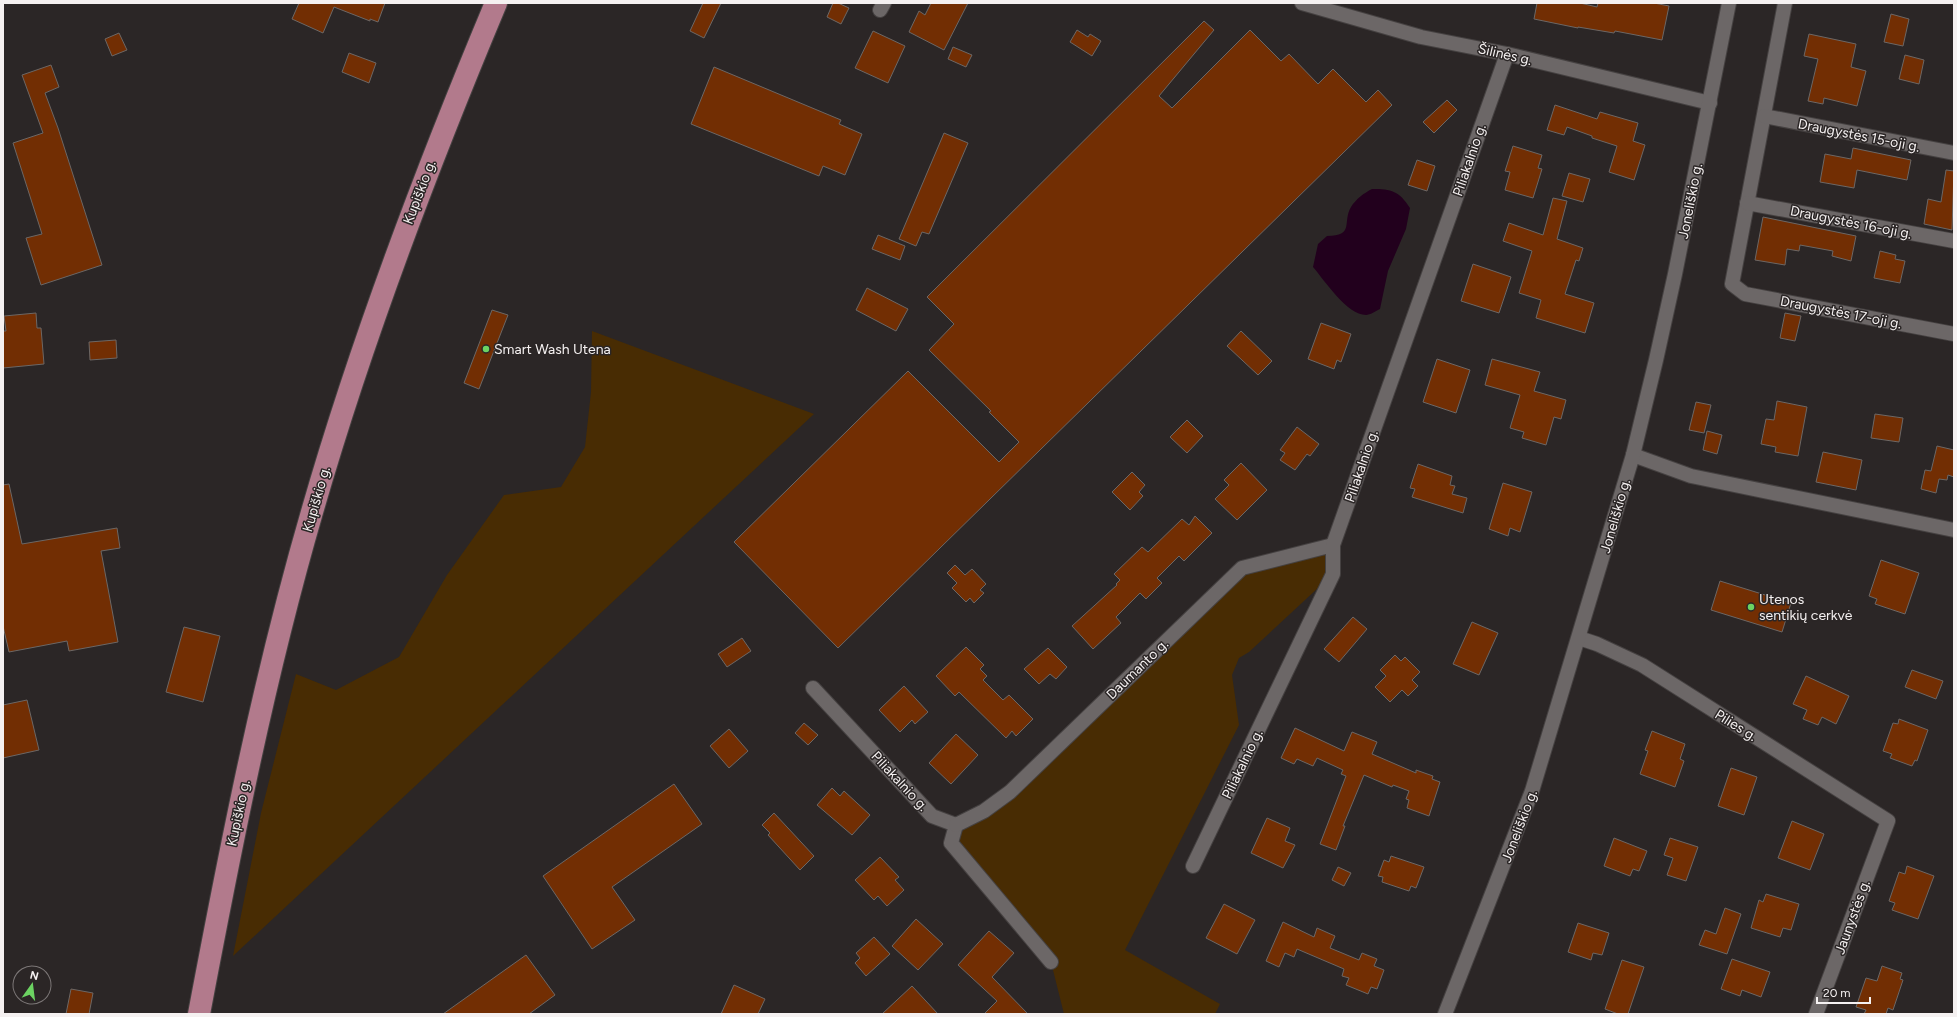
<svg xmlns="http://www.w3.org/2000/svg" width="1957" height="1017" font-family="Figtree,sans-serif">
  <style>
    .green { fill: #482c03 }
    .water { fill: #22001d }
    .building { fill: #722e03; stroke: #6c6765 }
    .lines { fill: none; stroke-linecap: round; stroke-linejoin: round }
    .minor-casing { stroke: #454141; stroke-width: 16 }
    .trunk-casing { stroke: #454141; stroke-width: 24 }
    .minor { stroke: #6c6767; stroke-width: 14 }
    .trunk { stroke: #b27a8c; stroke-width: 22 }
    .poi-dot { fill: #6cd362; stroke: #2b2626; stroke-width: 1.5 }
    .labels { text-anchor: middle; stroke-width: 3; stroke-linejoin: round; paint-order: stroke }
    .street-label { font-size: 14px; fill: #f5f1f1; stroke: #2b2626 }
    .poi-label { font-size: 14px; fill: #f5f1f1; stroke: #2b2626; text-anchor: start }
  </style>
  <rect width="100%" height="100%" fill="#2b2626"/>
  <!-- green -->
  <g class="green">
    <path d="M592,331l222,83 -581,542 28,-143 35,-139 40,16 63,-33 48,-82 57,-80 57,-8 24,-40 6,-55z"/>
    <path d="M1333,545v29l-84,78 -10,6 -7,17 7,50 -114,225 95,54 -5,10h-151l-13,-52 -100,-119 5,-18 28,-14 258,-243z"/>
  </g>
  <!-- water -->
  <path class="water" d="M1372,189c20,0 27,2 38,19l-4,21 -18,42 -8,38c-4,2 -10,6 -14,6 -19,0 -41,-34 -53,-48l5,-23 9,-8c28,0 15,-14 24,-29 5,-8 13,-14 21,-18z"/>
  <!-- building -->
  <g class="building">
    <path d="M299,3h86l-7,19 -8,-3v2l-36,-14 -11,26 -31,-14z"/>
    <path d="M703,3h18l-17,35 -14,-7z"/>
    <path d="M833,3h5l11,5 -8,16 -14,-7z"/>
    <path d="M931,3h37l-24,47 -35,-18 10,-21 6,4z"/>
    <path d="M1537,3h43l17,4 1,-4h56l15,3 -7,34 -47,-9 -1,2 -36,-6v1l-44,-9z"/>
    <path d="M1891,14l18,5 -6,27 -19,-4z"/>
    <path d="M1204,21l10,9 -55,66 13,12 78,-78 31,31 8,-7 29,30 15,-15 33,33 12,-12 14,15 -554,543 -104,-106 174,-171 91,91 20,-20 -30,-30 2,-1 -62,-61 25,-26 -27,-27z"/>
    <path d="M1077,30l11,7 2,-3 11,7 -9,15 -22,-14z"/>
    <path d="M873,31l32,15 -17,37 -33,-15z"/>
    <path d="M119,33l8,17 -15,6 -7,-17z"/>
    <path d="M1809,34l47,10 -5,23 15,4 -9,35 -33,-8 -1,6 -15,-3 10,-42 -14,-3z"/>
    <path d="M953,47l19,8 -6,12 -18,-8z"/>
    <path d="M349,53l27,10 -7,20 -27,-11z"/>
    <path d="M1905,55l19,5 -5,24 -20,-5z"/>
    <path d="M51,65l8,22 -14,6 13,35 44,137 -61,20 -15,-47 16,-4 -29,-91 30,-10 -21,-58z"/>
    <path d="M714,67l127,53 -2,4 23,10 -17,41 -22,-9 -4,10 -128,-52z"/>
    <path d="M1447,100l10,10 -23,23 -11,-11z"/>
    <path d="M1555,105l42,14 3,-7 38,11 -5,18 12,4 -11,35 -25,-8 8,-26 -25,-8v-2l-25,-9 -3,8 -17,-5z"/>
    <path d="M944,133l24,10 -39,91 -7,-2 -6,14 -17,-7z"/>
    <path d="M1513,146l29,9 -4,13 4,1 -9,29 -28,-8 5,-18 -5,-1z"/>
    <path d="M1853,148l58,12 -4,20 -50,-10 -3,18 -34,-6 5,-28 26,5z"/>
    <path d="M1417,160l18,6 -8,25 -19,-6z"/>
    <path d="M1946,170l8,1 -2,59 -28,-6 4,-25 13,3z"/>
    <path d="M1569,173l21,6 -7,23 -21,-6z"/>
    <path d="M1553,198l14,3 -10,38 26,9 -4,13 -3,-1 -11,34 29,9 -9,30 -49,-15 5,-18 -22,-7 13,-42 -29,-10 6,-18 34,12z"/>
    <path d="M1763,217l93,19 -5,25 -19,-5 1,-5 -33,-6 -1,6 -12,-2 -2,16 -30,-5z"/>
    <path d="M878,235l27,11 -5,14 -28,-11z"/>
    <path d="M1880,251l16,4 -1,4 10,2 -5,22 -26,-5z"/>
    <path d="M1473,264l38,13 -12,36 -38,-12z"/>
    <path d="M867,288l41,21 -12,22 -40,-21z"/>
    <path d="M492,310l16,5 -29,74 -15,-6z"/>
    <path d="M36,313l1,15h4l3,36 -41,4v-37h3l-2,-15z"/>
    <path d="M1785,313l16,3 -6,25 -15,-3z"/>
    <path d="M1321,323l30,11 -10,28 -4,-2 -3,9 -26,-10z"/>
    <path d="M1241,331l31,30 -14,14 -31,-29z"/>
    <path d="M116,340l1,18 -27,2 -1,-18z"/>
    <path d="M1437,359l33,11 -14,43 -33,-11z"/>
    <path d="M1492,359l48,13 -6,19 32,9 -5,19 -7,-2 -8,28 -24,-7 2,-6 -14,-4 10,-33 -35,-10z"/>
    <path d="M1777,401l30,6 -9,49 -23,-4 1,-5 -15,-3 5,-25 8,1z"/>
    <path d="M1696,402l15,3 -7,28 -15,-3z"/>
    <path d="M1875,414l28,4 -4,24 -28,-4z"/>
    <path d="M1187,420l16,16 -16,17 -17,-16z"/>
    <path d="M1297,427l22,17 -9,12 -3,-2 -12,16 -15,-10 5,-7 -5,-3z"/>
    <path d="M1707,431l15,4 -5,19 -14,-4z"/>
    <path d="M1937,446l17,4v27l-6,-2 -1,5 -8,-1 -3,14 -15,-4 4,-19 6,1z"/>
    <path d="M1823,452l39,8 -6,30 -40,-8z"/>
    <path d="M1241,463l26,27 -30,30 -22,-21 14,-14 -5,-5z"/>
    <path d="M1418,464l34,12 -2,9 5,1 -3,8 15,4 -4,15 -51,-16 3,-8 -5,-1z"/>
    <path d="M1132,472l13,13 -6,7 4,4 -13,14 -18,-18z"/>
    <path d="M1503,483l29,9 -12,40 -10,-4 -2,8 -19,-7z"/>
    <path d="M9,484l13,60 95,-16 3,20 -19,3 17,91 -49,9 -2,-10 -58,11 -6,-26v-141z"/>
    <path d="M1195,516l17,17 -28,28 -5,-5 -22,22 5,5 -16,16 -6,-6 -24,24 5,6 -28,26 -21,-23 45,-41 -1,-1 4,-4 -6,-6 28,-27 6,5 34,-33 7,6z"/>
    <path d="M1881,560l38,13 -14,41 -30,-10 2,-5 -8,-3z"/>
    <path d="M955,565l10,10 7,-6 14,15 -6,6 4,3 -10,10 -4,-5 -4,4 -14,-14 5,-5 -10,-10z"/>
    <path d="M1720,581l71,22 -9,29 -71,-22z"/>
    <path d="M1353,617l14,12 -28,33 -15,-13z"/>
    <path d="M1472,622l26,11 -19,42 -26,-11z"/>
    <path d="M184,627l36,9 -17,66 -37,-10z"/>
    <path d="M742,638l9,13 -24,16 -9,-13z"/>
    <path d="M966,647l18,18 -4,4 7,7 -4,4 20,20 6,-5 24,24 -17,17 -4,-5 -6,7 -47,-46 -4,4 -19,-20z"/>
    <path d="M1048,648l19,19 -11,12 -6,-5 -11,10 -15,-15z"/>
    <path d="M1395,655l6,6 4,-4 15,15 -8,8 6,6 -10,10 -6,-6 -12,12 -15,-15 11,-11 -6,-6z"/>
    <path d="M1912,670l31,11 -7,18 -31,-12z"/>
    <path d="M1806,676l43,20 -13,28 -14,-7 -4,8 -15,-6 4,-9 -14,-6z"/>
    <path d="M904,686l24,26 -13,12 -3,-4 -12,12 -21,-22z"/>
    <path d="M27,700l12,50 -36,8v-53z"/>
    <path d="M1899,719l29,11 -11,31 -2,-1 -3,6 -22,-8 2,-4 -9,-3 10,-28 5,1z"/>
    <path d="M804,723l14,12 -10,10 -13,-12z"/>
    <path d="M1295,728l49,23 8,-19 25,10 -5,12 44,19v-3l17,6 -1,3 8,3 -11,34 -22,-8 2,-8 -3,-1 3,-8 -16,-6 -1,2 -28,-12 -21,51h2l-9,24 -16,-6 26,-68 -5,-2 2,-4 -26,-12 -4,8 -16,-7 -3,5 -13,-6z"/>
    <path d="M729,729l19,22 -19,17 -19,-22z"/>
    <path d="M1652,731l33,13 -5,15 4,2 -9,26 -35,-13 8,-23 -3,-1z"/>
    <path d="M956,734l22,21 -27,29 -22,-21z"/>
    <path d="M1731,768l26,9 -13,38 -26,-9z"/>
    <path d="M674,784l28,40 -90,63 23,33 -43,29 -49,-73z"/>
    <path d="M832,788l8,8 4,-5 26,24 -18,20 -35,-30z"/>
    <path d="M774,813l40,43 -14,14 -32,-35 2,-2 -8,-8z"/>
    <path d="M1267,818l23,10 -5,13 10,4 -12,23 -32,-15z"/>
    <path d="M1792,821l32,13 -14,36 -32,-12z"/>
    <path d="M1614,838l33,13 -8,20 -6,-2 -3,7 -26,-10z"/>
    <path d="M1670,838l28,9 -12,34 -19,-6 6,-17 -9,-3z"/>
    <path d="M1391,856l33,11 -8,21 -5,-2 -2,5 -27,-9 1,-5 -5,-1 6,-16 5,2z"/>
    <path d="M880,857l19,20 -4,3 9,10 -17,16 -9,-10 -4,4 -19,-20z"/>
    <path d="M1907,866l27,10 -16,43 -26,-9 3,-7 -6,-2 10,-29 6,2z"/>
    <path d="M1338,867l13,6 -7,13 -12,-6z"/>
    <path d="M1766,894l33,10 -8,26 -8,-2 -3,9 -29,-9 8,-28 4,2z"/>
    <path d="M1224,904l31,16 -18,34 -31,-16z"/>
    <path d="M1725,908l16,6 -14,40 -28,-9 6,-15 11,4z"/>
    <path d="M916,919l27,25 -25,26 -26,-24z"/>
    <path d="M1283,922l31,15 3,-9 18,8 -5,12 29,12 3,-7 15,6 -3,7 10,4 -7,19 -6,-2 -3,7 -22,-9 3,-7 -7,-2 2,-7 -47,-20 -3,8 -9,-4 -6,14 -13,-6z"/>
    <path d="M1578,923l31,10 -7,22 -9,-2 -2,7 -23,-8z"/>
    <path d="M989,931l25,22 -22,24 36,37h-44l13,-13 -39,-36z"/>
    <path d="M874,937l16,17 -24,22 -11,-13 5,-5 -4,-5z"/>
    <path d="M526,955l29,40 -26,19h-86z"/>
    <path d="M1732,959l38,13 -9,25 -19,-7 -2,6 -19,-7z"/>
    <path d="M1622,960l22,7 -16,47h-10l-13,-5z"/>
    <path d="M1882,966l20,7 -2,6 3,1 -10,30 -5,-2 -2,6h-22l2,-4 -10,-3 10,-29 11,3z"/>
    <path d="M734,985l31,14 -7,15h-37z"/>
    <path d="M912,986l26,28h-56z"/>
    <path d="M71,989l22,4 -4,21h-23z"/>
  </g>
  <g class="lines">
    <defs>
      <g id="minor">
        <path d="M1302,3l119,34 86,17 203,49"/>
        <path d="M1785,3l-53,281 13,10 209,40"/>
        <path d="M880,10l4,-7"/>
        <path d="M1764,116l190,37"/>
        <path d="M1747,203l207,38"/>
        <path d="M1633,455l58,21 263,54"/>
        <path d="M1579,638l18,6 45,21 246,156 -72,193"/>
        <path d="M813,688l119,128 24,9 -5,18 100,119"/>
        <path d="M956,825l28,-14 26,-19 232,-224 91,-23"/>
        <path d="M1193,866l140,-292v-29l174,-491"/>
        <path d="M1445,1014l87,-223 101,-336 23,-95 19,-86 54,-271"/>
      </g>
      <path id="trunk" d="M199,1014c32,-169 65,-337 113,-502 50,-174 114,-342 184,-509"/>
    </defs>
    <!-- minor casing -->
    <use href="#minor" class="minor-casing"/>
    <!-- trunk casing -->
    <use href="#trunk" class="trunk-casing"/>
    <!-- minor -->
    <use href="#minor" class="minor"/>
    <!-- trunk -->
    <use href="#trunk" class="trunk"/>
  </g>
  <!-- markers -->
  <g class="poi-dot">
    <circle cx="486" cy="349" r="4"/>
    <circle cx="1751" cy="607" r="4"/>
  </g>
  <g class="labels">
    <!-- street labels -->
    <g class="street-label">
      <text transform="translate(1505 54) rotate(13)" y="5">Šilinės g.</text>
      <text transform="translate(1859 135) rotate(11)" y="5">Draugystės 15-oji g.</text>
      <text transform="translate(1469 160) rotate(-71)" y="5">Piliakalnio g.</text>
      <text transform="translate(419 192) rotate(-69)" y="5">Kupiškio g.</text>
      <text transform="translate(1690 201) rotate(-79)" y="5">Joneliškio g.</text>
      <text transform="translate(1851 222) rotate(11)" y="5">Draugystės 16-oji g.</text>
      <text transform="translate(1841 312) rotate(11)" y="5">Draugystės 17-oji g.</text>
      <text transform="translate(1361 466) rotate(-71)" y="5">Piliakalnio g.</text>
      <text transform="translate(316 499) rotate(-74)" y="5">Kupiškio g.</text>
      <text transform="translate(1615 516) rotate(-74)" y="5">Joneliškio g.</text>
      <text transform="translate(1137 669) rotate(-44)" y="5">Daumanto g.</text>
      <text transform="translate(1736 725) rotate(32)" y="5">Pilies g.</text>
      <text transform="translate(1242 764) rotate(-64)" y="5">Piliakalnio g.</text>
      <text transform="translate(900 781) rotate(47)" y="5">Piliakalnio g.</text>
      <text transform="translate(238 813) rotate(-78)" y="5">Kupiškio g.</text>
      <text transform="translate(1519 826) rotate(-69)" y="5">Joneliškio g.</text>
      <text transform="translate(1852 917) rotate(-70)" y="5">Jaunystės g.</text>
    </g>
    <!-- poi labels -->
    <g class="poi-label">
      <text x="494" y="354">Smart Wash Utena</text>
      <text x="1759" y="604">Utenos<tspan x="1759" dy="16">sentikių cerkvė</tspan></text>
    </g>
  </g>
  <!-- border -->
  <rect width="1957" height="1017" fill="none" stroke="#f5f1f1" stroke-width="8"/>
  <!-- north arrow -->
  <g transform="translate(32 985) rotate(14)"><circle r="19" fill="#2b2626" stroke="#7c7777"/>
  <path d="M0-3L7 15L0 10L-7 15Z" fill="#6cd362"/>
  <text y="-6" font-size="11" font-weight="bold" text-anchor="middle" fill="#f5f1f1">N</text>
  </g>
  <!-- scale -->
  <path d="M1817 997v6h53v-6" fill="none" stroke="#f5f1f1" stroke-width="2"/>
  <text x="1823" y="997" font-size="12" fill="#f5f1f1" stroke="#2b2626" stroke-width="3" paint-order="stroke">20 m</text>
</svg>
